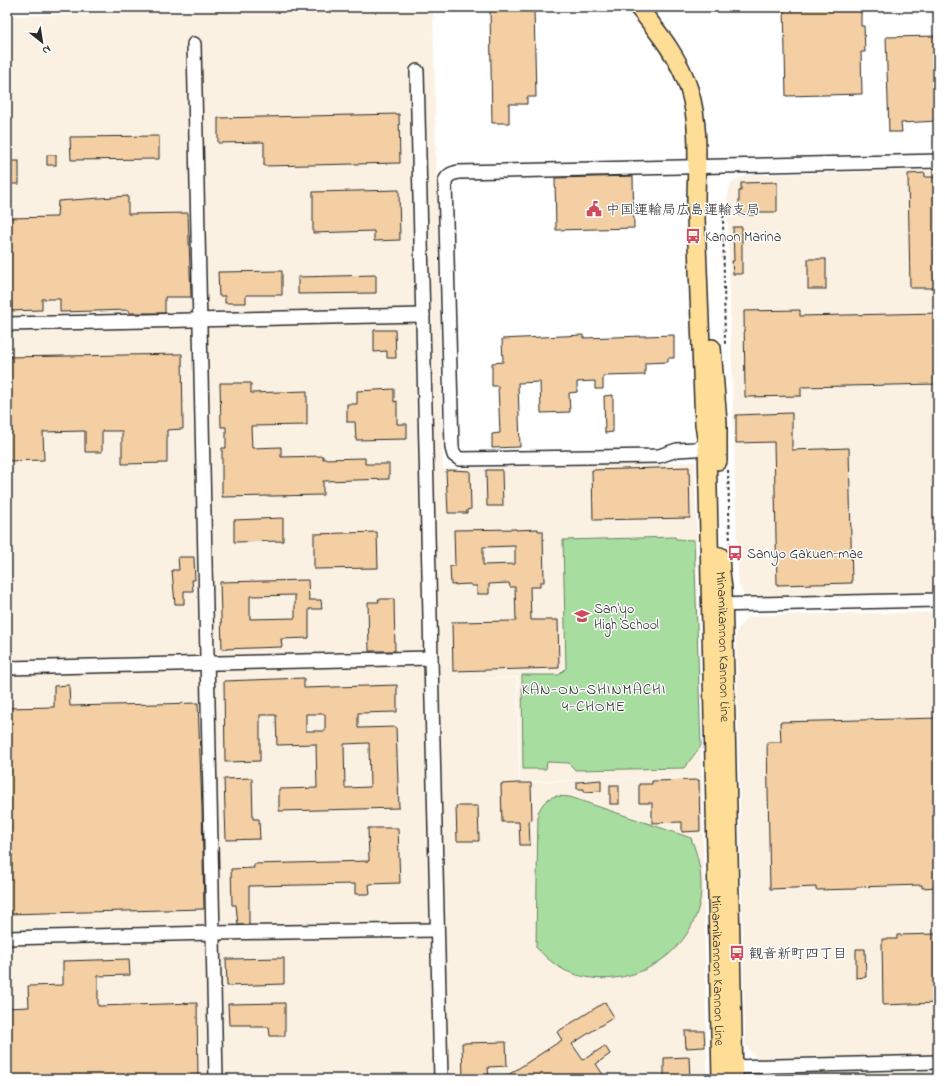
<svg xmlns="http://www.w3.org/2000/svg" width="945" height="1086" font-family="'Indie Flower','Klee One',sans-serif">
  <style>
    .built { fill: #fbf1e3; fill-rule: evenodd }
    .green { fill: #a8dda0; stroke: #6a8466 }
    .building { fill: #f3cfa3; stroke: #2b2b2b; fill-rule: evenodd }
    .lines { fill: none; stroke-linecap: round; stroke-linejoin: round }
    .minor-casing { stroke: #2b2b2b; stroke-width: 16 }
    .major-casing { stroke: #2b2b2b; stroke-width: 20 }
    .path { stroke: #2b2b2b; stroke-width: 2; stroke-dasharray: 3 3; stroke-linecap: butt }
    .minor { stroke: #fff; stroke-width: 13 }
    .major { stroke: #fedd96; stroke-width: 17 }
    .labels { text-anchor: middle; stroke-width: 3; stroke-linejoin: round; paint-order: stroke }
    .poi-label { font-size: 14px; fill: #2b2b2b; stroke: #fff; text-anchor: start }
    .street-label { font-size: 14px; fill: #2b2b2b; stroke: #fff }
    .neighbourhood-label { font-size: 15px; letter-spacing: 1px; fill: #2b2b2b; stroke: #fff }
  </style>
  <rect width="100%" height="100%" fill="#fff"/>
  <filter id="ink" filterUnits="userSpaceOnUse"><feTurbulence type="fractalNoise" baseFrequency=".025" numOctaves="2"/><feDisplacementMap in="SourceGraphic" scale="8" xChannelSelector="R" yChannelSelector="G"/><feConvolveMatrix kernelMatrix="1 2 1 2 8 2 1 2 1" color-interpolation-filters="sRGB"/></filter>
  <g filter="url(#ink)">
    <!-- built -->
    <g class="built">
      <path d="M368,7h65l12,558 -2,-96 252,-7 7,315 5,302h-700v-1063zM518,677l2,105 166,-5 -167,6 -2,-105 -70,2z"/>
      <path d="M938,170v425l-193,3 -7,-15 -11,-382 3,-16 3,-4 15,-6z"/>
      <path d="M938,612v467h-168l-1,-7 -24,-27 -9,-413 10,-14 15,-3z"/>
    </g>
    <!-- green -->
    <g class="green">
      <path d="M675,537l1,2 18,1 7,206 -17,22 -109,2 -6,-7 -22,-1 -1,7h-23l-1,-94h37l7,-7 -3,-128z"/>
      <path d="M557,796l13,1 121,41c8,20 12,40 9,62 -10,61 -81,96 -136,70 -11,-6 -20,-14 -28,-23l2,-134c4,-9 9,-16 19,-17z"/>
    </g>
    <!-- building -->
    <g class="building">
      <path d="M861,7v19h3l1,26h-4l1,42 -76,2 -2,-88z"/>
      <path d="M490,8h44l2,89h-9v7h-18v19h-17z"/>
      <path d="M938,36l-1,85 -36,2 1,9h-13l-3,-95z"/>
      <path d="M399,114l1,49 -136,3v-24l-46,1v-25z"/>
      <path d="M159,136v23l-88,1 -1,-23z"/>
      <rect x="47" y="155" width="9" height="10"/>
      <rect x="7" y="161" width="12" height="23"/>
      <path d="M925,173v4h13v111h-28l-2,-114z"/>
      <path d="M633,176l1,52 -78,2 -1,-52z"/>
      <path d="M777,182v30h-23v3h-15v-24h2v-8z"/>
      <path d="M399,190l1,50 -26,1v-10l-61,2v-41z"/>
      <path d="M128,196v18l60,-1 3,84h-26v16h-36v-3l-69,2v-13h-18v11l-35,1v-93l50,-1 1,-16z"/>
      <path d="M733,227h9v47h-9l-1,-13h2z"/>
      <rect x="808" y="259" width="18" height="30"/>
      <path d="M282,271v24h-36v8h-21v-7h-6l-1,-24z"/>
      <path d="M376,275v18l-78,1v-17z"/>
      <path d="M800,310v6l138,-3v71l-137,3v9l-56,1 -1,-86z"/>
      <path d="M374,330h21l1,28h-9v-7l-13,1z"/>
      <path d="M583,335v3l91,-3v23h-6v4l-23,1v12l-42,1v13h-8v-8l-18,1v10l-8,1 1,19 -29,1 -1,-31 -22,1 2,64 -28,1v-14l8,-1 -2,-47h-6v-23l11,-1 -1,-23z"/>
      <path d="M182,354l1,75 -16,1v33l-45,1v-33h-20v21h-17v-21l-42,1 1,28 -37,1v-104z"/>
      <path d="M220,383h31v10l56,-2v34l-56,1 1,22 29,-1v10l42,-1v3l42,-1v6h24v15l-66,2v14l-101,2v-49h4v-21h-5z"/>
      <path d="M394,389v13l3,-1v23h10v15l-51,1 -1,-18h-8v-18h10v-13z"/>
      <path d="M613,395v37l-8,1 -1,-37z"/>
      <path d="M792,413v37l57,-2 3,135 -75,2 -3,-143 -38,1v-28z"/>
      <path d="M689,467l1,51 -97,2 -1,-50z"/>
      <path d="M451,470l19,1 1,38 -4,1v3h-19l-2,-42z"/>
      <path d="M486,470h16l1,36h-16z"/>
      <path d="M283,518v23l-49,1v-22z"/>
      <path d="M516,529v1l22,-1v2h5l1,51h-4v5h-10l1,33h27l1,48 -106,3 -1,-49 64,-1 -1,-34h-5l-1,-4 -20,1v10h-12v-8h-6v-2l-20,1 -1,-19h5l-1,-36zM515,546v18l-32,1v-18z"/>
      <path d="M377,532l1,36 -64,1v-35z"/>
      <path d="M178,557h16l1,23h-3l1,11h-9v13h-9l-3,-34h7z"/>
      <path d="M308,580l1,20h12l1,9h-13v29l-28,1 1,8 -60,2 -2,-67zM295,595v23l-45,1v-23z"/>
      <path d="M378,599h16l1,52h-26l-1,-49h11z"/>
      <path d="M304,678v10l93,-3v27l-39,1v15l38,-1 3,81 -120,3v-22l38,-1 -1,-44 -39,1 -1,-30h-16v46l-35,1 -1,-81zM306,714h19v17h-19zM369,743l1,44 -25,1 -1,-44z"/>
      <path d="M69,685l1,21 128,-3 4,104 2,102 -197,5v-206l47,-1v-21z"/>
      <path d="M938,718v169l-16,1v-3l-66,2v2l-40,1v-3l-46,2 -3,-147h14l-1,-20z"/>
      <path d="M252,778l1,41h6l1,20 -34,1 -2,-61z"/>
      <path d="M601,780v11l-17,1v-3h-7v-7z"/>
      <path d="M699,780l1,51 -18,1v-10l-30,1v-20h-13v-19h13v-3z"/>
      <path d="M518,783h13l1,37 -3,1 1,24h-10l-1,-23h-17l-1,-38z"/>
      <rect x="610" y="785" width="9" height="19"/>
      <path d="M456,806h22l1,35h-22z"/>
      <path d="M368,828h30l2,55 -31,1 1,10h-15v-10l-106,2v39h-11l-2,-20h-4l-1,-36 23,-1v-4l115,-3z"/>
      <path d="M937,934v4h1v65l-55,2 -1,-66h15v-4z"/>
      <path d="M856,949h9l1,28 -10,1z"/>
      <path d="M284,958v26l-57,2 -1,-27z"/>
      <path d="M129,959l1,16 -32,1v30l99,-3 1,76h-191v-71l22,-1 -1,-21 35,-1v-24z"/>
      <path d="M605,1002l9,15 -42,27 11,16 22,-14 5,8 -14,10 10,15h-104l60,-39 -5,-8z"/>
      <path d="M285,1003v33h-15l-1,-9h-18v-2h-22l-1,-21z"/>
      <path d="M685,1031h19l1,16 -19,1z"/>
      <path d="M506,1042l1,24 -19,1 1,12h-26l-1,-36z"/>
      <path d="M689,1057l1,22h-26v-21z"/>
    </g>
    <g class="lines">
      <defs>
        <g id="minor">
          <path d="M194,44l22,1035"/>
          <path d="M417,71l24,1008"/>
          <path d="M7,324l416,-9"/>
          <path d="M716,445h-9l-12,4 -18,1 -18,6 -199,3 -6,-4 -2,-7 -7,-266c2,-7 7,-9 14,-10l479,-11"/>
          <path d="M714,605l224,-5"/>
          <path d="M7,668l424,-10"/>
          <path d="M7,938l206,-5 224,-3"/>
          <path d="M733,1067l205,-5"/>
        </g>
        <g id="major">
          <path id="s1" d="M638,7c20,25 41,50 51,82 13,42 6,86 7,129 2,68 5,137 8,206l3,21 14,634"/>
          <path d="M712,348l6,75v38"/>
          <path id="s2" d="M720,556l1,16 2,17 11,490"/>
        </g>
      </defs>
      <!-- minor casing -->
      <use href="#minor" class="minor-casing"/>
      <!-- major casing -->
      <use href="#major" class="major-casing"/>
      <!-- path -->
      <g class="path">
        <path d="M724,215l-1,3 2,127"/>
        <path d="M728,470l2,77"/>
      </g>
      <!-- minor -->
      <use href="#minor" class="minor"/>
      <!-- major -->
      <use href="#major" class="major"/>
    </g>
  </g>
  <!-- icons -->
  <defs>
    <symbol id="civic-bare" viewBox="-9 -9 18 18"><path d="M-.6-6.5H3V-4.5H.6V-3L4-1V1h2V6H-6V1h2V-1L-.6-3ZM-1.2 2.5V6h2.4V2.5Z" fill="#d1495b" stroke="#fff" stroke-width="2.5" paint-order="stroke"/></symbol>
    <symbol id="bus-bare" viewBox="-9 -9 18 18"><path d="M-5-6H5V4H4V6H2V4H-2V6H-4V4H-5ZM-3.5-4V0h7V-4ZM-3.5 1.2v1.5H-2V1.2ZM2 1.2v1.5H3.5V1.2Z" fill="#d1495b" stroke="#fff" stroke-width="2.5" paint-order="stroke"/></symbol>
    <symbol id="school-bare" viewBox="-9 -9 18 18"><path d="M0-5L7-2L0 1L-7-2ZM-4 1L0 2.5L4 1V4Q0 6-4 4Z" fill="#d1495b" stroke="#fff" stroke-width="2.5" paint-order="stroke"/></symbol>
  </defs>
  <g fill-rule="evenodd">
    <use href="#civic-bare" x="583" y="198" width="22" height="22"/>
    <use href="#bus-bare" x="682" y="225" width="22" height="22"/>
    <use href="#bus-bare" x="724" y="542" width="22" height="22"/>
    <use href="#school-bare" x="571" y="605" width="22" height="22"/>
    <use href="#bus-bare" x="726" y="942" width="22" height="22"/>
  </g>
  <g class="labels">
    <!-- poi labels -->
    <g class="poi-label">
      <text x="606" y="214">中国運輸局広島運輸支局</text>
      <text x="705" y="241">Kanon Marina</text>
      <text x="747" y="558">Sanyo Gakuen-mae</text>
      <text x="594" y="613">San'yo<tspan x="594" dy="16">High School</tspan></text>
      <text x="749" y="958">観音新町四丁目</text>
    </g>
    <!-- street labels -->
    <g class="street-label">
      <text dy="5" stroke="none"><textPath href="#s2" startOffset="91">Minamikannon Kannon Line</textPath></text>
      <text dy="5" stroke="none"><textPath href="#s1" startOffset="980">Minamikannon Kannon Line</textPath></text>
    </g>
    <!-- neighbourhood labels -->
    <g class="neighbourhood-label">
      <text x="594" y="694">KAN-ON-SHINMACHI<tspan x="594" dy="17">4-CHOME</tspan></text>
    </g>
  </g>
  <!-- margin -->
  <rect width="945" height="1086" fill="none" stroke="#fff" stroke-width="24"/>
  <rect x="12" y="12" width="921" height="1062" fill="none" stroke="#2b2b2b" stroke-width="1.5" filter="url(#ink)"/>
  <!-- north arrow -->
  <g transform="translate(42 42) rotate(150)" stroke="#ffffff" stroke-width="3" paint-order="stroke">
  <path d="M0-3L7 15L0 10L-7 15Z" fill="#2b2b2b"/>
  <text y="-6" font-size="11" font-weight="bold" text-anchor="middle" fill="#2b2b2b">N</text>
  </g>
</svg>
